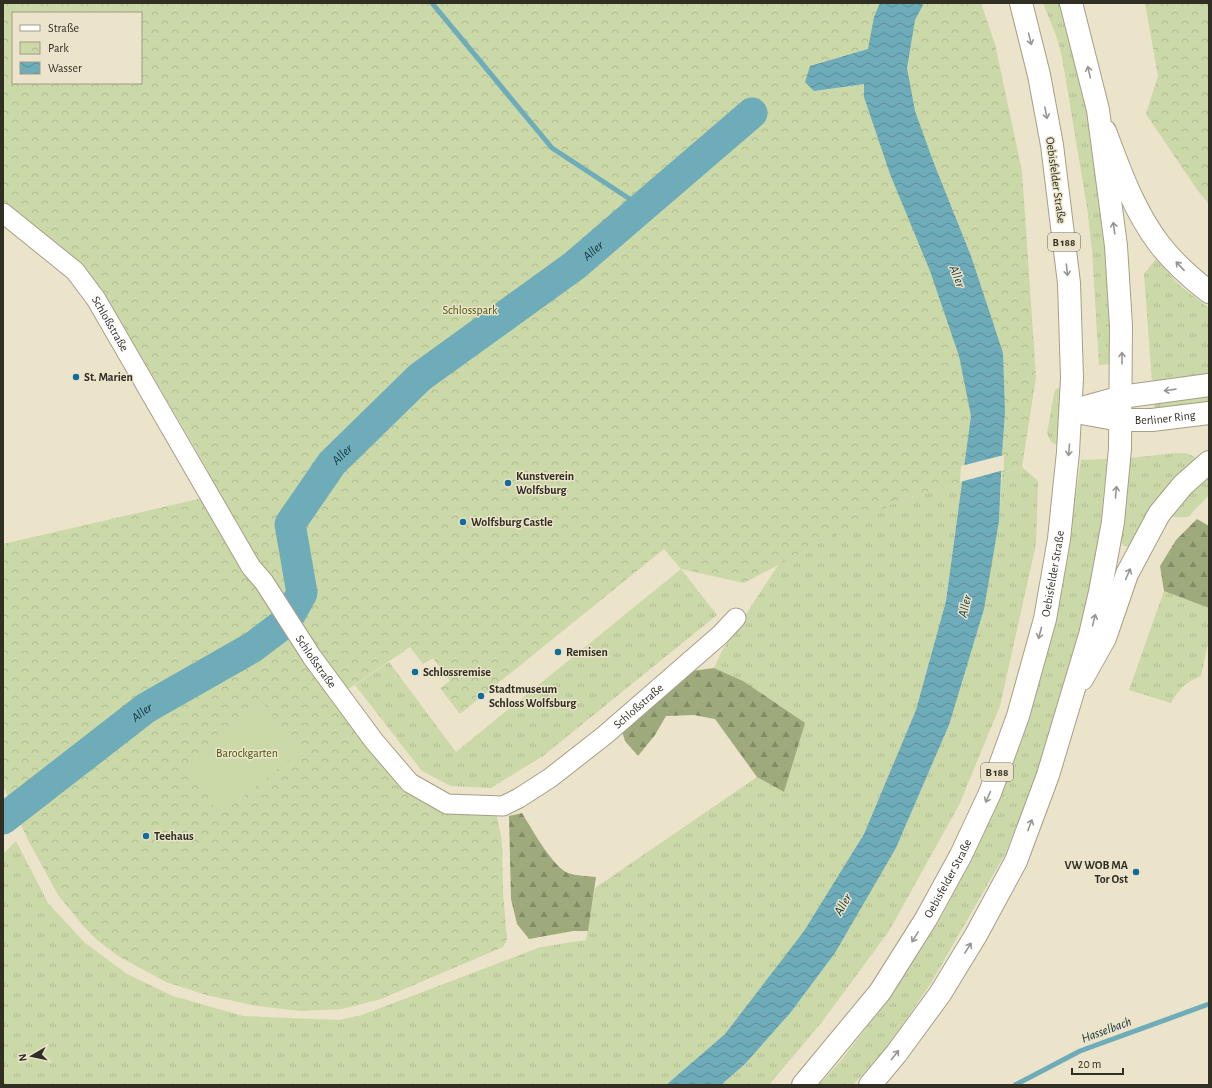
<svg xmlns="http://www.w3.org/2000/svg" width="1212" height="1088" font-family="'Alegreya Sans',sans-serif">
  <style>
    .grass { fill: url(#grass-tufts) }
    .forest { fill: url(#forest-firs) }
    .park { fill: url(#park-crowns); fill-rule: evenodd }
    .garden { fill: #cbd8a8 }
    .water { fill: url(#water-waves) }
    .pier { fill: #ebe4ca }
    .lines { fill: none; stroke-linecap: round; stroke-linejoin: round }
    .stream { stroke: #6eacb9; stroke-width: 5 }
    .river { stroke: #6eacb9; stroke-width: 31 }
    .minor-casing { stroke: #a69f87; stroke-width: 21 }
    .secondary-casing { stroke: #a69f87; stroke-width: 24 }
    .primary-casing { stroke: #a69f87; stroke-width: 24 }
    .minor { stroke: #fff; stroke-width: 19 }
    .secondary { stroke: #fff; stroke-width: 22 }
    .primary { stroke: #fff; stroke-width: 22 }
    .oneway { stroke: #989692 }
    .poi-dot { fill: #106c9b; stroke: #ebe4ca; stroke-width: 1.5 }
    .labels { text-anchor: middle; stroke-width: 3; stroke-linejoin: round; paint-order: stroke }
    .shield { fill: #ebe4ca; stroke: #696556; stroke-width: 1 }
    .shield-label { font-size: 11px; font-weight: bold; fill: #312e24 }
    .street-label { font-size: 12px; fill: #312e24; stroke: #ebe4ca }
    .park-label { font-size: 12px; fill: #4b580c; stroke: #ebe4ca }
    .poi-label { font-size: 12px; font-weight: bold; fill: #312e24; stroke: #ebe4ca; text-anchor: start }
    .water-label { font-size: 13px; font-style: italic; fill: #103036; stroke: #ebe4ca }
  </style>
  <defs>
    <pattern id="grass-tufts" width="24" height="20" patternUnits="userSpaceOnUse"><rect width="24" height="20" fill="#cbd8a8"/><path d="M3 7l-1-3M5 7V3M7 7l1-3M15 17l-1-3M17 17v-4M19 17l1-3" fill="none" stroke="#afba90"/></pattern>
    <pattern id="forest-firs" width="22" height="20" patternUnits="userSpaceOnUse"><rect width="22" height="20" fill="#9eaa7b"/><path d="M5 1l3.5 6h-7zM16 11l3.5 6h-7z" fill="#818b65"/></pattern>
    <pattern id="park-crowns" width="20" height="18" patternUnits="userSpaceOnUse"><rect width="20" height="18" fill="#cbd8a8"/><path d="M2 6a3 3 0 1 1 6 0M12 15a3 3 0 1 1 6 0" fill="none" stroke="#afba90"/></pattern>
    <pattern id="water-waves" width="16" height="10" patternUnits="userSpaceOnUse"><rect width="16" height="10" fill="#6eacb9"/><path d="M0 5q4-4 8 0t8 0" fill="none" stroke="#5b8c96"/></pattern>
  </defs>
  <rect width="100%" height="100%" fill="#ebe4ca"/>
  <!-- grass -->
  <g class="grass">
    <path d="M1043,3h18c8,31 17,63 23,95 17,87 25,176 27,266l-12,1 -7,-114 -5,-44 -25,-150 -5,-19z"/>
    <path d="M1156,259l23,26 30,23v67l-57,7 -8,-108z"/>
    <path d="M1062,386l-3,60 -8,-4 -4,-9 7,-39 1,-4z"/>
    <path d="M1209,394v9l-54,6 -1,-7z"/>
    <path d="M1177,453h9l15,7 -72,87 -5,-1 -4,-4 9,-84z"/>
    <path d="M1107,459l-6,63 -10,67 -32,123 -21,62 -33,80 -74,129 -44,64 -34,38h-34l24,-27 48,-62 47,-73 34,-63 29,-64 28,-77 27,-102 13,-77 12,-80z"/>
    <path d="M1022,467l16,14 -2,63 -36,162 -41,99 -70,126 -67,91 -53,63h-48l24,-21 46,-52 44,-59 61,-105 53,-123 50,-204 3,-48z"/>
    <path d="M1209,469v26l-21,22h-25z"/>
    <path d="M962,483l-16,118 -30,109 -52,124 -60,97 -79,103 -59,51h-663v-231l13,-13 32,62 37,40 42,31 46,22 70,20 96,4 23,-5 179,-68 45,-7 9,-52 162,-111 27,15 -41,-111 -29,-13 8,-17 75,-115 103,-36z"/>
    <path d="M681,569l36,46 -174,141 -52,32 -40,-2 -29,-15 -67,-86 34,-23 67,90z"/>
    <path d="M1164,591l45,17v31l-8,37c-16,7 -21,12 -30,27l-42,-13z"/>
  </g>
  <!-- forest -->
  <g class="forest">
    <path d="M1197,519l12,7v82l-45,-17 -4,-25 16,-26z"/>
    <path d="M714,668l29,13 62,42 -21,69 -27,-15 -42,-58 -21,-4 -28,1 -11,19 -17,21 -13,-15 -3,-10 69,-60z"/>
    <path d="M522,813c9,15 31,54 46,60 9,3 18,3 28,4l-8,54h-15l-44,8 -12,-15 -6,-25 -2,-83z"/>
  </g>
  <!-- park -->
  <g class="park">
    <path d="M3,3h51l2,1v-1h925l14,41 27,127 14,206 -14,90 -122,33 -156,83 -63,-14 -17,-20 -204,165 -20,-26 10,-7 -17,-23 -10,6 -13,-17 -75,51 81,97 80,17 6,30 1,50 4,47 -4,8 -122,52 -39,10 -41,2 -44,-5 -51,-11 -40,-13 -48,-26 -21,-16 -12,-12 -27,-33 -30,-55 -25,-54v-242l217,-50 -25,-46 -92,-157 -28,-31 -72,-58zM13,13h128v70h-128z"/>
    <path d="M1145,3h64v201l-11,-13 -52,-77 12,-38z"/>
  </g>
  <!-- garden -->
  <path class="garden" d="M258,704l9,2 12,23 19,14v10l-73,58 -10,-1 -11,-23 -20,-15 1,-8z"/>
  <!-- water -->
  <path class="water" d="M880,3h44l-9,17 -8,48 8,43 18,50 38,95 32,97 2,59 -3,41 -3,68 -15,88 -35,116 -53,123 -61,105 -44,59 -46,52 -24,21h-55l59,-51 79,-103 60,-97 52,-124 30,-109 25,-185 -12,-60 -29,-85 -40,-97 -26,-77v-13l-50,7 -9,-9 5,-16 58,-17 6,-32z"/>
  <!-- pier -->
  <path class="pier" d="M1004,455v15l-44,12 1,-16z"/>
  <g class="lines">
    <!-- stream -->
    <g class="stream">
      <path d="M432,3l120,145 90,59"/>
      <path d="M1015,1085l65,-34 129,-47"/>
    </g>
    <!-- river -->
    <path class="river" id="s1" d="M3,819l143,-111 107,-61 33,-25 16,-29 -12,-69 42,-61 88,-86 154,-111 178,-153"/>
    <defs>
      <g id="minor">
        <path id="s2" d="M3,213l72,58 21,28 155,268 13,15 48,75 62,84 36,42 37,21 56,2 16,-8 31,-20 55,-43 115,-100 16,-17"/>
      </g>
      <g id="secondary">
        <path d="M1105,131c15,40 29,80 55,114 14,18 31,33 49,47"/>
        <path d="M1071,411l50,-14 88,-12"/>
        <path id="s3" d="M1076,412l44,8h32l57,-7"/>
        <path d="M1082,679l23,-41 22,-64 32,-60 24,-29 26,-23"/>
      </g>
      <g id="primary">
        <path id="s4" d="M803,1085l77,-93 46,-73 35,-64 29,-62 28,-77 27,-97 14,-80 9,-87 4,-74 -3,-95 -17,-138 -13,-70 -18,-72"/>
        <path d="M870,1085l26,-31 44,-60 36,-59 40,-74 32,-86 42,-140 10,-43 13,-70 7,-73 1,-123 -5,-80 -18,-136 -27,-107"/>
      </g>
    </defs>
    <!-- minor casing -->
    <use href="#minor" class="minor-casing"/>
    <!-- secondary casing -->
    <use href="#secondary" class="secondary-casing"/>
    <!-- primary casing -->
    <use href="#primary" class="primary-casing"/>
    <!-- minor -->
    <use href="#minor" class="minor"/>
    <!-- secondary -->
    <use href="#secondary" class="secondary"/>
    <!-- primary -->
    <use href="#primary" class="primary"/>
  </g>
  <!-- one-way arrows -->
  <defs><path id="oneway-shaft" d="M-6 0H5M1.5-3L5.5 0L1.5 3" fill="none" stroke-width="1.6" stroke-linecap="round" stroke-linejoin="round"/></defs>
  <g class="oneway">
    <use href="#oneway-shaft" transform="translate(1030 39) rotate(76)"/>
    <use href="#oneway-shaft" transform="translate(1089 72) rotate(-103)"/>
    <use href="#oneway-shaft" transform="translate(1046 113) rotate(79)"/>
    <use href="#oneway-shaft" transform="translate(1114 228) rotate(-98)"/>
    <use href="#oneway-shaft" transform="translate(1180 266) rotate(-133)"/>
    <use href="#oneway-shaft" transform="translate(1067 270) rotate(83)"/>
    <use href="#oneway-shaft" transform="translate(1122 358) rotate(-90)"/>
    <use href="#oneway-shaft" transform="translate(1170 390) rotate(172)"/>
    <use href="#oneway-shaft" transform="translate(1069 450) rotate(95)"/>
    <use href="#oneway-shaft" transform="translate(1116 492) rotate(-85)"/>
    <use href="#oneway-shaft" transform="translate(1128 574) rotate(-66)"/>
    <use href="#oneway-shaft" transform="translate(1094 620) rotate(-76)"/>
    <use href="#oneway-shaft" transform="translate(1040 633) rotate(105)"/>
    <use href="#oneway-shaft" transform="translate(988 797) rotate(114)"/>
    <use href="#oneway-shaft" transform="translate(1030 825) rotate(-69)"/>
    <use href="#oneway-shaft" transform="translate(915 937) rotate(122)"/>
    <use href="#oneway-shaft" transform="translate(968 948) rotate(-58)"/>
    <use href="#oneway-shaft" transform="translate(895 1055) rotate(-52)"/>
  </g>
  <!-- markers -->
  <g class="poi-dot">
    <circle cx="76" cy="377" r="4"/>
    <circle cx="508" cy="483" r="4"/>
    <circle cx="463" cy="522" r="4"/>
    <circle cx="558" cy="652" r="4"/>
    <circle cx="415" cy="672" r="4"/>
    <circle cx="481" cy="696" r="4"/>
    <circle cx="146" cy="836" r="4"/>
    <circle cx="1136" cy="872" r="4"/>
  </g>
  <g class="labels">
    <!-- shield labels -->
    <g class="shield">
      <rect x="1048" y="233" width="32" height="18" rx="3"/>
      <rect x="981" y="763" width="32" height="18" rx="3"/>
    </g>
    <g class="shield-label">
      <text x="1064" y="246">B 188</text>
      <text x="997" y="776">B 188</text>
    </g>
    <!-- street labels -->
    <g class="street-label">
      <text transform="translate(1056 180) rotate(82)" y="4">Oebisfelder Straße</text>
      <text dy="4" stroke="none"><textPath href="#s2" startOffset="156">Schloßstraße</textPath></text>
      <text dy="4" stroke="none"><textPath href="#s3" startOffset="90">Berliner Ring</textPath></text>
      <text dy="4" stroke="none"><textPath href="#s4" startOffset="577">Oebisfelder Straße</textPath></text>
      <text dy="4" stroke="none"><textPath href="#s2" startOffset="552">Schloßstraße</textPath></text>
      <text dy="4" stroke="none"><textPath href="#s2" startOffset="973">Schloßstraße</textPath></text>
      <text dy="4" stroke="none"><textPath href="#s4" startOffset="253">Oebisfelder Straße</textPath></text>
    </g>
    <!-- park labels -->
    <g class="park-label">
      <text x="470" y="314">Schlosspark</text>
      <text x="247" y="757">Barockgarten</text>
    </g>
    <!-- poi labels -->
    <g class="poi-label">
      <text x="84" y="381">St. Marien</text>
      <text x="516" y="480">Kunstverein<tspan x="516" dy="14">Wolfsburg</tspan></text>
      <text x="471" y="526">Wolfsburg Castle</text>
      <text x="566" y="656">Remisen</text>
      <text x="423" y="676">Schlossremise</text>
      <text x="489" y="693">Stadtmuseum<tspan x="489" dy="14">Schloss Wolfsburg</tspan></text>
      <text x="154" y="840">Teehaus</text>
      <text x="1128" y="869" text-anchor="end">VW WOB MA<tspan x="1128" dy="14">Tor Ost</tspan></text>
    </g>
    <!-- water labels -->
    <g class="water-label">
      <text dy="5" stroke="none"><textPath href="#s1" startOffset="860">Aller</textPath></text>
      <text transform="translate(958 276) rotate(68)" y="5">Aller</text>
      <text dy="5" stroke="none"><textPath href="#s1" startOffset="536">Aller</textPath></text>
      <text transform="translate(964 606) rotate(-77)" y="5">Aller</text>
      <text dy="5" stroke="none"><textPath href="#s1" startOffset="175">Aller</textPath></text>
      <text transform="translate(842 904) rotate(-60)" y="5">Aller</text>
      <text transform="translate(1106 1029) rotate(-20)" y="5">Hasselbach</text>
    </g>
  </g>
  <!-- border -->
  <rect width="1212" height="1088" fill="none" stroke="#312e24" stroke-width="8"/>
  <!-- legend -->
  <rect x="12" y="12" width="130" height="72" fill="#ebe4ca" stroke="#a19b88"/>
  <rect x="20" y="25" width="20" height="6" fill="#ffffff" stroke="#a19b88"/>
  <text x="48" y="32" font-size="12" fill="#312e24">Straße</text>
  <rect x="20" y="42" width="20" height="12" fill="url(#park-crowns)" stroke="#a19b88"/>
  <text x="48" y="52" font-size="12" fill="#312e24">Park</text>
  <rect x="20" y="62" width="20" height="12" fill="url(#water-waves)" stroke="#a19b88"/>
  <text x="48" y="72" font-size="12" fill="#312e24">Wasser</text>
  <!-- north arrow -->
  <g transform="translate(32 1056) rotate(261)" stroke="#ebe4ca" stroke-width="3" paint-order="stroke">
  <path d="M0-3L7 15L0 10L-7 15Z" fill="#312e24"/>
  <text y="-6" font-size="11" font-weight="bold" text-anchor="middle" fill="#312e24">N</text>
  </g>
  <!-- scale -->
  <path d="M1072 1068v6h51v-6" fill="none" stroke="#312e24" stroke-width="2"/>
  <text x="1078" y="1068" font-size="12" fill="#312e24" stroke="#ebe4ca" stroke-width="3" paint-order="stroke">20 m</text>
</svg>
